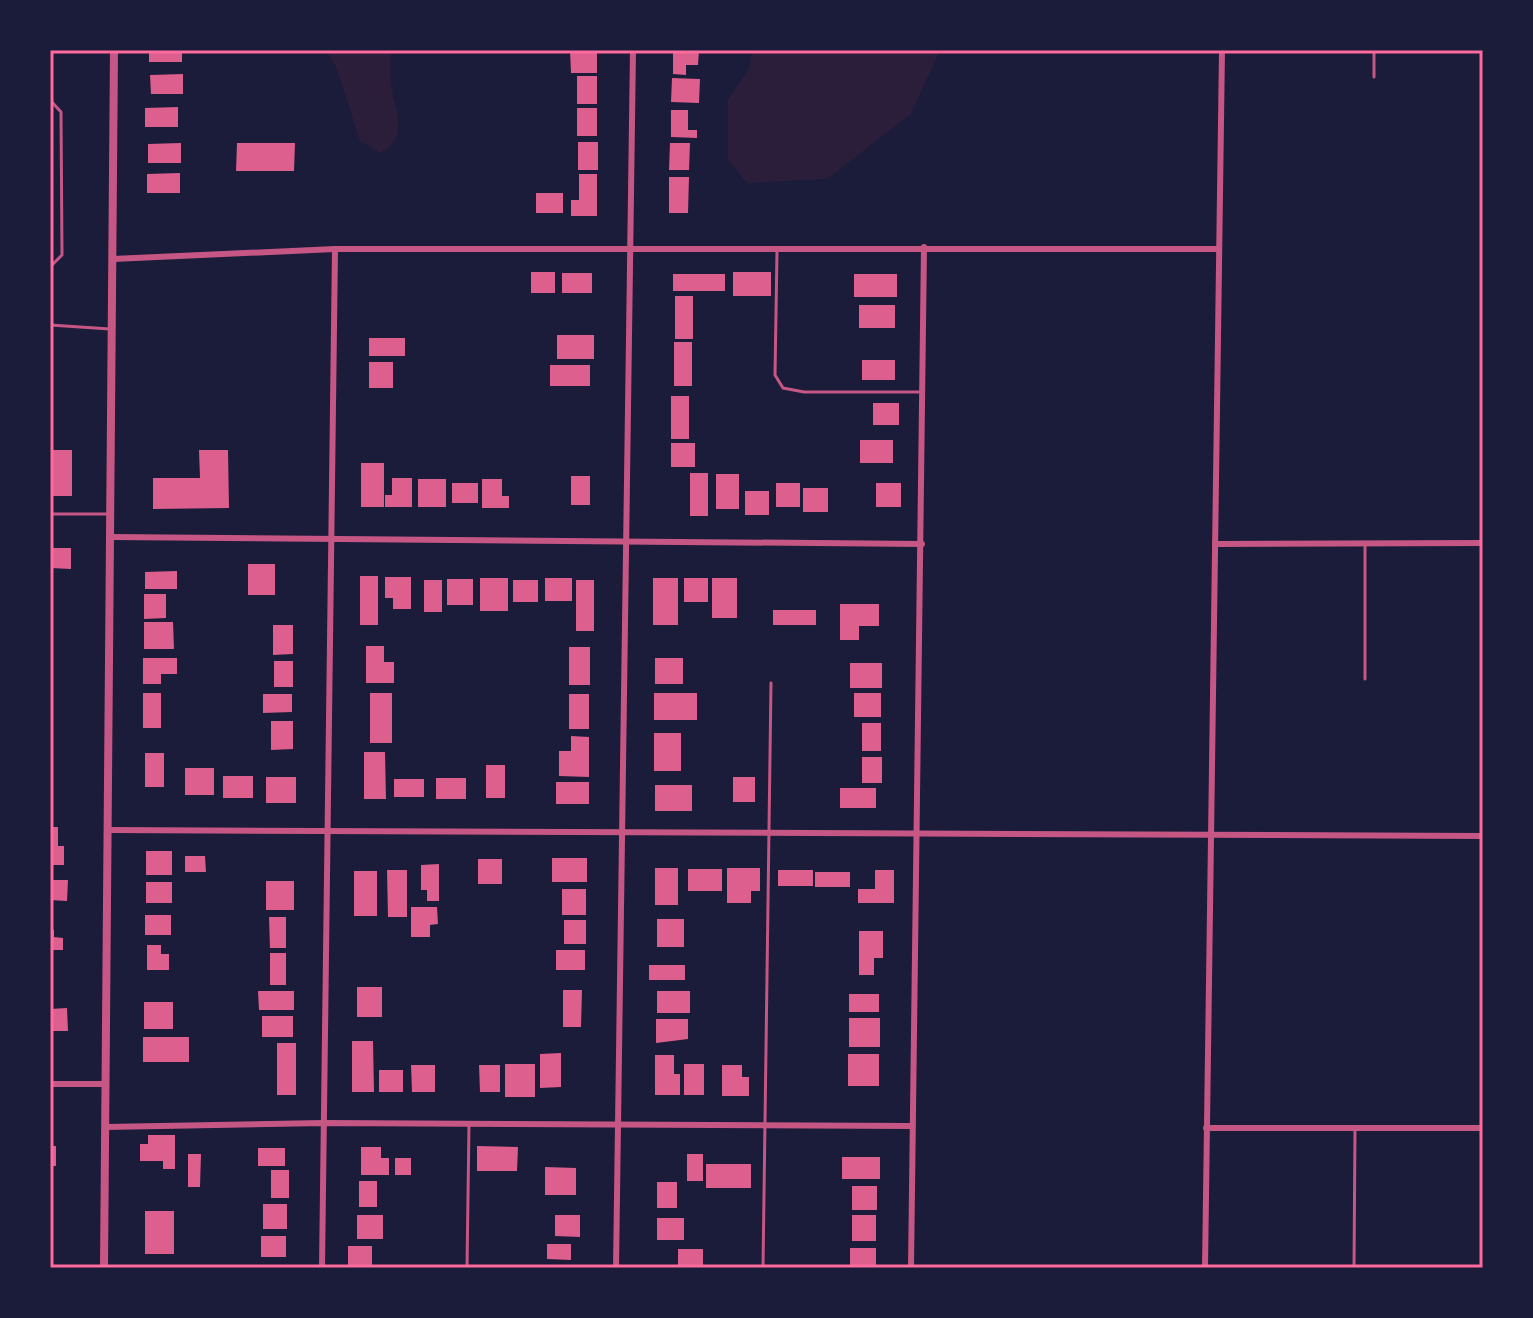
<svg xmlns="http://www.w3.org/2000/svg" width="1533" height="1318" font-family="'PT Serif',serif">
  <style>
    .green { fill: #2a1e3b }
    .building { fill: #dd5f8e }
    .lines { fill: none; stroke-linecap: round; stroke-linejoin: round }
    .service { stroke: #c65784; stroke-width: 3 }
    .minor { stroke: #c65784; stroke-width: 6 }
    .tertiary { stroke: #c65784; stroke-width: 8 }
    .neatline { fill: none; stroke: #ff6b9d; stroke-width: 3 }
  </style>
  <rect width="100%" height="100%" fill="#1b1b3a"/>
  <!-- green -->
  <g class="green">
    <path d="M326,50h65c0,13 -1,27 1,40 5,25 16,49 -12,63l-20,-12 -24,-74z"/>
    <path d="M752,50h188l-29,64 -84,65 -80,4 -19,-23v-61l21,-30z"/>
  </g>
  <!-- building -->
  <g class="building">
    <rect x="149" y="50" width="33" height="12"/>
    <path d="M570,50h27v23h-26z"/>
    <path d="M673,50h26l-1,15h-12v10l-13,-1z"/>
    <path d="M183,74v20h-32l-1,-19z"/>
    <rect x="577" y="76" width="20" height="28"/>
    <path d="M672,78l28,1 -1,24 -28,-1z"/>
    <path d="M178,107v20h-33v-19z"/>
    <rect x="577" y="108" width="20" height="28"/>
    <path d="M671,110h17v20h9v8l-26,-1z"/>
    <rect x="578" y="142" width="20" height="28"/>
    <path d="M181,143v20h-33v-19z"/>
    <path d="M237,143h58l-1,28h-58z"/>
    <path d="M670,143h20l-1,27h-20z"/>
    <path d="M180,173v20h-33v-19z"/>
    <path d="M579,174h18v42h-26v-16h8z"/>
    <path d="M669,177h20l-1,36h-19z"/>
    <rect x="536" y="193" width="27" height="20"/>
    <rect x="531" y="272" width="24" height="21"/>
    <rect x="733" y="272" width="38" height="24"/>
    <rect x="562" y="273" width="30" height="20"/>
    <rect x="673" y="274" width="52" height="17"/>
    <rect x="854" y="274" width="43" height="23"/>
    <rect x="675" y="296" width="18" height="43"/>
    <rect x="859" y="305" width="36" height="23"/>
    <rect x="557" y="335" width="37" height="24"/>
    <rect x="369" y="338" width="36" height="18"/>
    <rect x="674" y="342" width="18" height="44"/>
    <rect x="862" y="360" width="33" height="20"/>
    <rect x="369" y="362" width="24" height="26"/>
    <rect x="550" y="365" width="40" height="21"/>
    <rect x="671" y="396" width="18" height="43"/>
    <rect x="873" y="403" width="26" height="22"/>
    <rect x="860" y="440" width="33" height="23"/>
    <rect x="671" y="443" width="24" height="24"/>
    <rect x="50" y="450" width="22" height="46"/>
    <path d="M199,450h29l1,58 -76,1v-31h47z"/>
    <rect x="361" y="463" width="23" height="44"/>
    <rect x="690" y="473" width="18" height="43"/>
    <rect x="716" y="474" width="23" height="35"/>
    <rect x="571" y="476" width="19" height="29"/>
    <path d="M392,478h20v29h-27v-12h7z"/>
    <rect x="418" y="479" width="28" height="28"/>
    <path d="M482,479h20v17h7v12h-27z"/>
    <rect x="452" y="483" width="26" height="20"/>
    <rect x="776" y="483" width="24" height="24"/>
    <rect x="876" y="483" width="25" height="24"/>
    <rect x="803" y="488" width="25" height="24"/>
    <rect x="745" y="491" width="24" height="24"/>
    <path d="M50,548h21v21l-21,-1z"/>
    <rect x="248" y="564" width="27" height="31"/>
    <path d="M177,571v18h-32v-17z"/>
    <rect x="360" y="576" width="18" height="49"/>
    <path d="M385,577h26v32h-18v-11h-8z"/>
    <rect x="480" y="578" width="28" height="33"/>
    <rect x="545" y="578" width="27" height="23"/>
    <rect x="653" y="578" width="25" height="47"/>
    <rect x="684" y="578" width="24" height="24"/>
    <rect x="712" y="578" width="25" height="40"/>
    <rect x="447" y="579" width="26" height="26"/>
    <rect x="424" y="580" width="18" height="32"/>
    <rect x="513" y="580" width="25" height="22"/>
    <rect x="576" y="580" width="18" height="51"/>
    <path d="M144,594h22v24l-22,1z"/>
    <path d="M840,604h39v22h-20v14h-19z"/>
    <rect x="773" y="610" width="43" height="15"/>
    <path d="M144,622h29l1,27h-30z"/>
    <path d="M273,625h20v29l-20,1z"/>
    <path d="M366,646h18v16h10v21h-28z"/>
    <rect x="569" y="647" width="21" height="38"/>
    <path d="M143,658h34v16h-16v10h-18z"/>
    <rect x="655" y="658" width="28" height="26"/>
    <rect x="274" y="661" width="19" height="26"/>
    <rect x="850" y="663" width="32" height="25"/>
    <rect x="143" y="693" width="18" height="35"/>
    <rect x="370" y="693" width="22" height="50"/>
    <rect x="654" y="693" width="43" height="27"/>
    <rect x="854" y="693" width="27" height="24"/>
    <path d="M263,694h29v18l-29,1z"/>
    <rect x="569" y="694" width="20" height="35"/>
    <path d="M271,721h22v28l-22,1z"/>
    <rect x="862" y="723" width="19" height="28"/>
    <rect x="654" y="733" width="27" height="38"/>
    <path d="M571,736l18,1v40l-30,-1v-25h12z"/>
    <path d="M364,752h21l1,47h-22z"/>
    <rect x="145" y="753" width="19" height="34"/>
    <rect x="862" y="757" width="20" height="26"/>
    <rect x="486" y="765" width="19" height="33"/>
    <rect x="185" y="768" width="29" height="27"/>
    <rect x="223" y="776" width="30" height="22"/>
    <rect x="266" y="777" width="30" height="26"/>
    <rect x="733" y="777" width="22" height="25"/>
    <rect x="436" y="778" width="30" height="21"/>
    <rect x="394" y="779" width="30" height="18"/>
    <rect x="556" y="782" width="33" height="22"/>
    <rect x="655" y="785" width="37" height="26"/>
    <rect x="840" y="788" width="36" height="20"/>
    <path d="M50,827h8v19h6v19h-14z"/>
    <rect x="146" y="851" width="26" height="24"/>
    <path d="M185,856h20l1,16h-21z"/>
    <rect x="552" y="858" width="35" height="24"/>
    <rect x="478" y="859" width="24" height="25"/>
    <path d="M439,864v37h-12v-11h-6v-25z"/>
    <rect x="655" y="868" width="23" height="37"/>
    <path d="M727,868h33v23h-9v12h-24z"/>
    <rect x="688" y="869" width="34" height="22"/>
    <path d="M387,870h20v47h-19z"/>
    <rect x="778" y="870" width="35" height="16"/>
    <path d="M875,870h19v33h-36v-14h17z"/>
    <rect x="354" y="871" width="23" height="45"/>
    <rect x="815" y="872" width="35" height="15"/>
    <path d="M50,880h18l-1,21 -17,-1z"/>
    <rect x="266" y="881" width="28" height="29"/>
    <rect x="146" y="882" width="26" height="21"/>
    <rect x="562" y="889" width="24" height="26"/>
    <path d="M411,907h26l1,17 -8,1v12h-19z"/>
    <rect x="145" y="915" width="26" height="20"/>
    <path d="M269,917h17v31h-16z"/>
    <rect x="657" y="919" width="27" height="28"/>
    <rect x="564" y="920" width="22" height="24"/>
    <path d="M50,930h4v7l9,1v12h-10v13z"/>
    <path d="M859,931h24v27h-9v17h-15z"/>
    <path d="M147,945h14v9h8v16h-22z"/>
    <rect x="556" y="950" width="29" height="20"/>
    <rect x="270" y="953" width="16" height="32"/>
    <rect x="649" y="965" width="36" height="15"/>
    <rect x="357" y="987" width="25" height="30"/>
    <path d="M563,990h19l-1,37h-18z"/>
    <path d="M258,991h36v19h-35z"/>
    <rect x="657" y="991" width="33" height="22"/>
    <rect x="849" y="994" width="30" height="18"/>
    <rect x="144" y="1002" width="29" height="27"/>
    <path d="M67,1008l1,23h-18v-22z"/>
    <rect x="262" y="1016" width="31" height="21"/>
    <rect x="849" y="1018" width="31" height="29"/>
    <path d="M656,1019h32v20l-32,4z"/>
    <rect x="143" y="1037" width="46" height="25"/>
    <path d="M352,1041h21l1,51h-22z"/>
    <rect x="277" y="1043" width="19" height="52"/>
    <path d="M561,1053v34l-21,1v-34z"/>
    <rect x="848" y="1054" width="31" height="32"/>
    <path d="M655,1055h19v19h6v21h-25z"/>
    <rect x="505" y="1064" width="30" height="33"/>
    <rect x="684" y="1064" width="20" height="31"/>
    <path d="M411,1065h24v27h-23z"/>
    <path d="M479,1065h21v27h-20z"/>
    <path d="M722,1065h20v12h7v19h-27z"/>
    <rect x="379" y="1070" width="24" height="22"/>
    <path d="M148,1135h27v34h-12v-8h-23v-17h8z"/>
    <rect x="50" y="1146" width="6" height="20"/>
    <path d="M477,1146l41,1 -1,24h-40z"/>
    <path d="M361,1147h20v11h8v17h-28z"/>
    <rect x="258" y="1148" width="27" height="18"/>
    <path d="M188,1154h13l-1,33h-12z"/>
    <rect x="687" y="1154" width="16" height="27"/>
    <rect x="842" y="1157" width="38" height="22"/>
    <rect x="395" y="1158" width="16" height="17"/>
    <rect x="706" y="1164" width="45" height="24"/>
    <path d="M545,1167l31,1v27h-31z"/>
    <rect x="271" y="1170" width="18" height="28"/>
    <rect x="359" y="1181" width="18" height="26"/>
    <rect x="657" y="1182" width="20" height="26"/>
    <rect x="852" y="1186" width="25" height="24"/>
    <rect x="263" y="1204" width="24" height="25"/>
    <rect x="145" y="1211" width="29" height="43"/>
    <rect x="357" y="1215" width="26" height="24"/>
    <path d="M555,1215h25v22l-25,-1z"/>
    <rect x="852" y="1215" width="24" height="26"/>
    <rect x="657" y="1218" width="27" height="22"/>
    <rect x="261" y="1236" width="25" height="21"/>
    <path d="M547,1244h24v16l-24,-1z"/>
    <rect x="348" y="1246" width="24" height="22"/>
    <rect x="850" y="1248" width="26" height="20"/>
    <rect x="678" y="1249" width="25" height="19"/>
  </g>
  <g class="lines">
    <!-- service -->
    <g class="service">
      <path d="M1374,50v27"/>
      <path d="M50,100l11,12 1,143 -12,12"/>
      <path d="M777,251l-2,124 8,13 21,4h116"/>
      <path d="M50,325l60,4"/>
      <path d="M50,514h57"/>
      <path d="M1365,543v136"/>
      <path d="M467,1268l2,-144"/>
      <path d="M763,1268l8,-585"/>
      <path d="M1354,1268l1,-140"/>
    </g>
    <!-- minor -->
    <g class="minor">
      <path d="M113,259l222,-10h884"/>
      <path d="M111,537l811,7"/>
      <path d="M1215,544l268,-1"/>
      <path d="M108,830l1375,6"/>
      <path d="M50,1084h56"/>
      <path d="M105,1127l219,-4 588,3"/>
      <path d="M1206,1128h277"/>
      <path d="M322,1268l13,-1019"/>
      <path d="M616,1268l17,-1218"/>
      <path d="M911,1268l13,-1021"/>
      <path d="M1205,1268l17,-1218"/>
    </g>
    <!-- tertiary -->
    <path class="tertiary" d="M104,1268l10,-1218"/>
  </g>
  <!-- border -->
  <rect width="1533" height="1318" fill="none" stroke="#1b1b3a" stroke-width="104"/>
  <rect x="52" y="52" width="1429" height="1214" class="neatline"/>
</svg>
